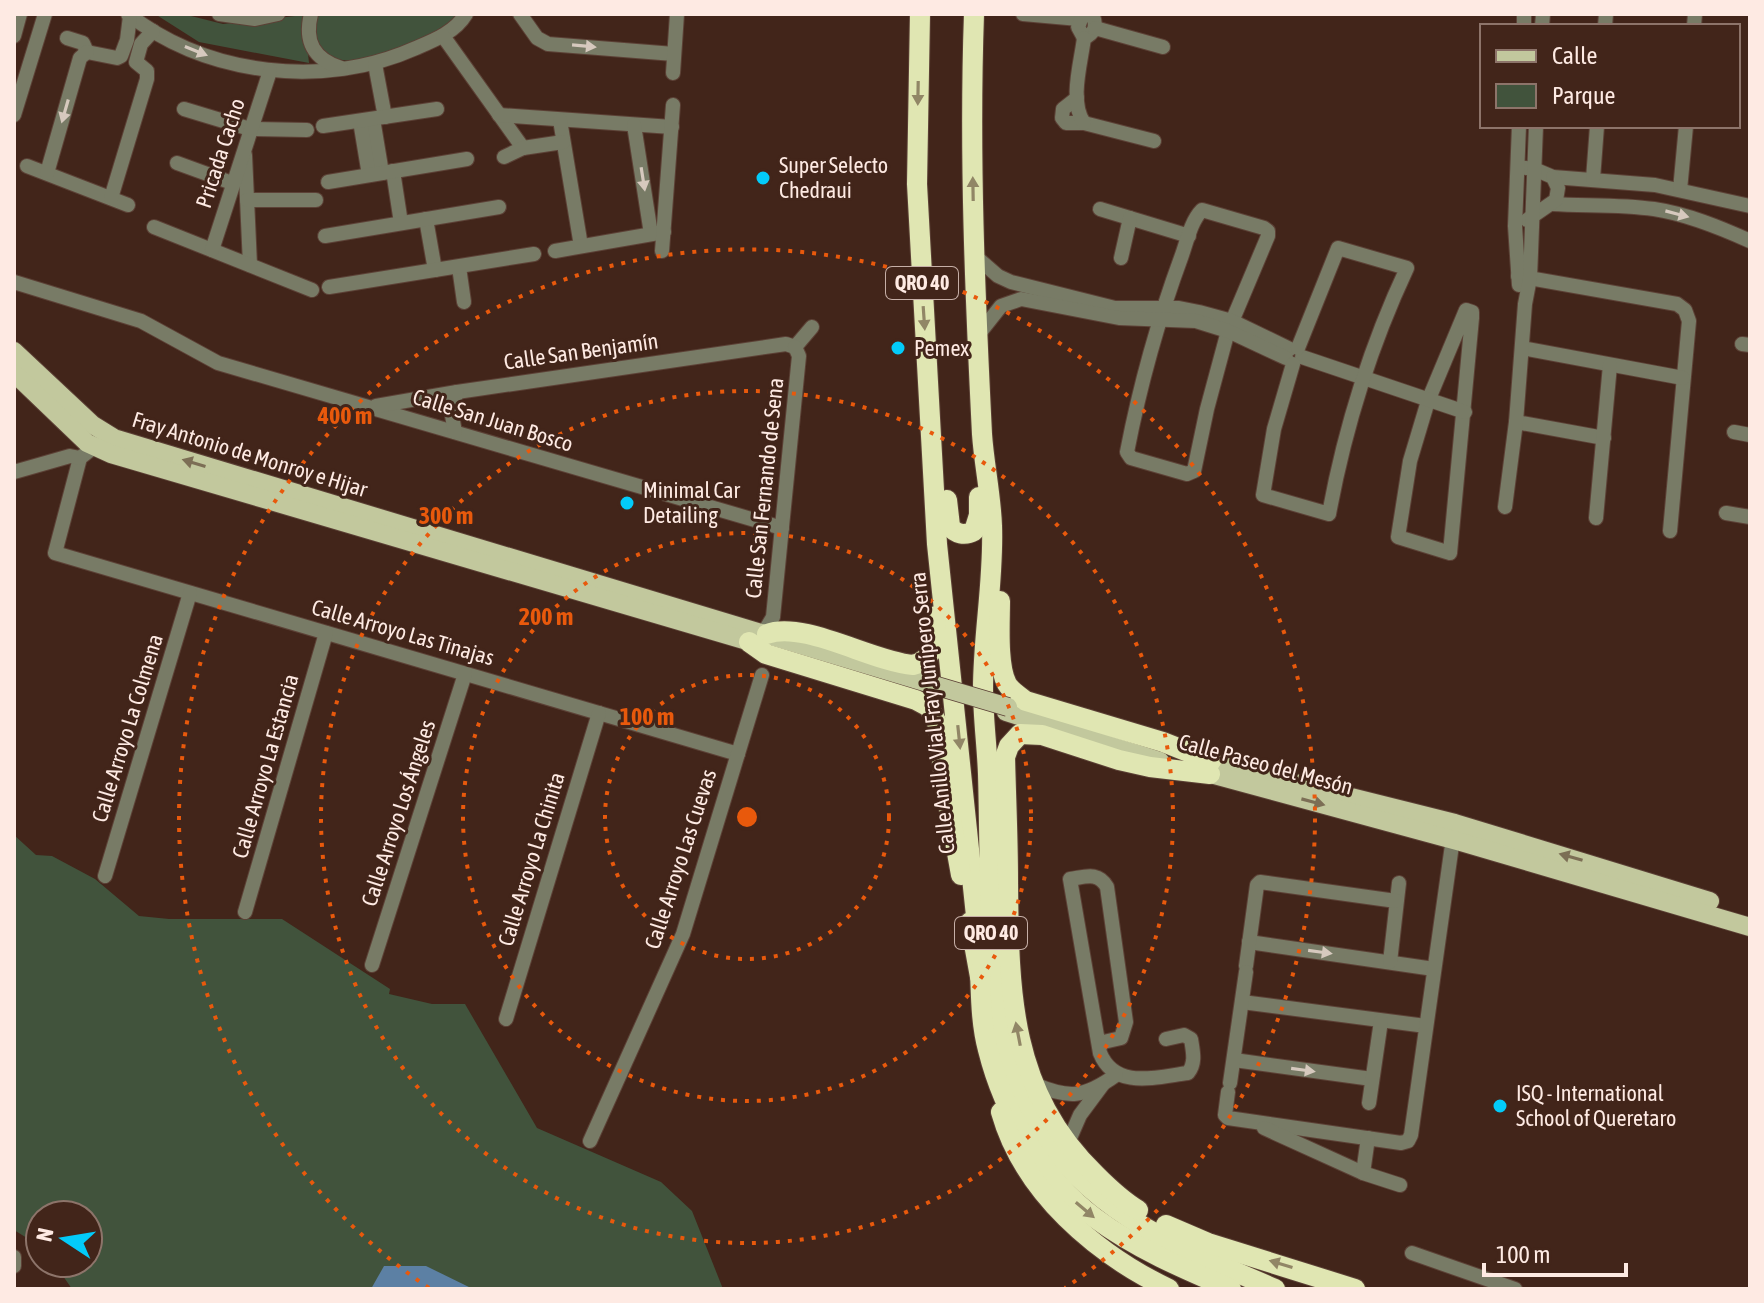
<svg xmlns="http://www.w3.org/2000/svg" width="1764" height="1303" font-family="'Asap Condensed',sans-serif">
  <style>
    .green { fill: #41533c }
    .water { fill: #5c80a4 }
    .lines { fill: none; stroke-linecap: round; stroke-linejoin: round }
    .minor-casing { stroke: #5c4136; stroke-width: 16 }
    .major-casing { stroke: #5c4136; stroke-width: 20 }
    .highway-casing { stroke: #5c4136; stroke-width: 22 }
    .minor { stroke: #787b66; stroke-width: 14 }
    .major { stroke: #c2c89d; stroke-width: 18 }
    .highway { stroke: #e0e6b2; stroke-width: 20 }
    .major-bridge-casing { stroke: #5c4136; stroke-width: 20; stroke-linecap: butt }
    .major-bridge { stroke: #c2c89d; stroke-width: 18 }
    .oneway { fill: #d6c9be }
    .oneway2 { fill: #918666 }
    .oneway3 { fill: #7c6e55 }
    .ring { fill: none; stroke: #e8590c; stroke-width: 4; stroke-dasharray: 4 8 }
    .poi-dot { fill: #03cbf9; stroke: #42251a; stroke-width: 3 }
    .labels { text-anchor: middle; stroke-width: 6; stroke-linejoin: round; paint-order: stroke }
    .shield { fill: #42251a; stroke: #c6afa7; stroke-width: 2 }
    .shield-label { font-size: 20px; font-weight: bold; fill: #feeae3 }
    .street-label { font-size: 22px; fill: #feeae3; stroke: #42251a }
    .poi-label { font-size: 22px; fill: #feeae3; stroke: #42251a; text-anchor: start }
    .centre { fill: #e8590c; stroke: #42251a; stroke-width: 4 }
    .ring-label { font-size: 24px; text-anchor: middle; font-weight: bold; fill: #e8590c; stroke: #42251a; stroke-width: 6; stroke-linejoin: round; paint-order: stroke }
  </style>
  <rect width="100%" height="100%" fill="#42251a"/>
  <!-- green -->
  <g class="green">
    <path d="M155,14h28l40,10 81,-9 5,48 -110,-21z"/>
    <path d="M318,14h141c-24,23 -109,67 -137,36 -10,-11 -8,-23 -4,-36z"/>
    <path d="M14,835l22,20 16,1 43,23 44,37 30,3h113l108,70 -1,5 43,10h33l72,124 124,54 31,29 31,78h-651l-18,-26h34v-48h-48v31l-26,-16z"/>
  </g>
  <!-- water -->
  <path class="water" d="M384,1266h42l47,23h-102z"/>
  <g class="lines">
    <defs>
      <g id="minor">
        <path d="M128,14c80,62 196,75 288,34 19,-8 39,-16 50,-34"/>
        <path d="M219,14l36,5 23,-5"/>
        <path d="M311,14c-7,28 3,45 30,54"/>
        <path d="M520,14l17,24 11,6 126,10"/>
        <path d="M1023,14l56,5"/>
        <path d="M1083,14l-5,13 6,11c11,-5 13,-11 9,-22l-2,-2"/>
        <path d="M1524,26v-12"/>
        <path d="M1542,26l1,-12"/>
        <path d="M1605,26l1,-12"/>
        <path d="M1694,26l1,-12"/>
        <path d="M1095,28l68,19"/>
        <path d="M14,36l6,-22"/>
        <path d="M443,36l80,112"/>
        <path d="M67,38l16,5 4,9"/>
        <path d="M87,52l30,6 4,-2 6,-16 3,-24"/>
        <path d="M375,64l10,53"/>
        <path d="M673,73l4,-59"/>
        <path d="M1077,98l-14,11 -1,9 4,5h18l70,18"/>
        <path d="M184,109l66,20 57,1"/>
        <path d="M14,115l31,-101"/>
        <path d="M499,115l173,12"/>
        <path d="M373,119l9,54"/>
        <path d="M560,120l21,126"/>
        <path d="M360,121l9,54"/>
        <path d="M1084,123c-15,-22 -3,-60 0,-85"/>
        <path d="M634,125l17,109"/>
        <path d="M323,126l114,-17"/>
        <path d="M245,155l5,110"/>
        <path d="M504,157l19,-9 40,-6"/>
        <path d="M177,163l55,20"/>
        <path d="M27,166l101,39"/>
        <path d="M1518,167l16,2 19,8 102,8 95,21"/>
        <path d="M393,171l8,52"/>
        <path d="M47,173l33,-115 7,-6"/>
        <path d="M1593,179l4,-53"/>
        <path d="M328,182l139,-23"/>
        <path d="M1680,190l6,-64"/>
        <path d="M111,198l36,-119v-8l-11,-9 5,-18 12,-13"/>
        <path d="M247,200h69"/>
        <path d="M1552,204c33,2 68,0 102,5 33,5 65,18 96,32"/>
        <path d="M1100,209l89,27"/>
        <path d="M1202,210l62,18 4,3v5l-40,95 -21,78 -13,62 -7,3 -56,-16 -4,-6c13,-67 31,-132 55,-197 5,-14 9,-34 20,-45z"/>
        <path d="M426,219l9,51"/>
        <path d="M1527,220l29,-20 2,-12 -5,-11"/>
        <path d="M154,227l158,63"/>
        <path d="M325,236l174,-29"/>
        <path d="M212,250l58,-179"/>
        <path d="M555,251l109,-19"/>
        <path d="M662,251l11,-146"/>
        <path d="M975,256l23,20 13,6 104,26h64l20,4 33,9 58,28"/>
        <path d="M1121,258l9,-40"/>
        <path d="M459,267l5,35"/>
        <path d="M1518,276l159,28 8,6 4,11 -19,210"/>
        <path d="M14,282l127,39 77,42 564,165"/>
        <path d="M1519,285l-4,-59 4,-100"/>
        <path d="M329,287l205,-33"/>
        <path d="M1466,310l6,2v6l-22,235 -52,-16 12,-76 18,-60z"/>
        <path d="M978,335l23,-29 20,-7 98,19 77,3 32,10 58,27"/>
        <path d="M1742,344l8,1"/>
        <path d="M795,347l17,-20"/>
        <path d="M1522,348l161,30"/>
        <path d="M1302,357l163,55"/>
        <path d="M1293,364l-19,65 -11,66 66,19c16,-87 41,-167 78,-246l-69,-20 -40,100"/>
        <path d="M376,406l81,-14 329,-48 9,3"/>
        <path d="M1516,422l88,16"/>
        <path d="M455,432l-4,-22 6,-18"/>
        <path d="M1734,432l16,3"/>
        <path d="M94,447l-14,11 -25,95 683,201"/>
        <path d="M14,472l56,-16 10,2"/>
        <path d="M1505,507l11,-85 9,-118 5,-26 6,-152"/>
        <path d="M1726,513l24,4"/>
        <path d="M1596,518l14,-153"/>
        <path d="M764,632l9,-15 26,-261 -4,-9"/>
        <path d="M105,876l85,-283"/>
        <path d="M245,912l81,-279"/>
        <path d="M1249,942l185,27"/>
        <path d="M1390,962l9,-79"/>
        <path d="M372,965l93,-291"/>
        <path d="M1246,966l11,-81 3,-3 136,19"/>
        <path d="M1242,1002l184,24"/>
        <path d="M506,1019l93,-306"/>
        <path d="M1099,1043l22,-5 5,-16 -19,-135c-9,-16 -22,-10 -37,-8l30,174c15,37 56,24 88,20 8,-10 5,-21 3,-34l-7,-4 -18,4"/>
        <path d="M1234,1060l138,19"/>
        <path d="M1230,1083l16,-111"/>
        <path d="M1034,1084c35,15 50,14 82,-9"/>
        <path d="M1228,1092l-3,23 3,3 173,25 7,-2 3,-6 43,-304"/>
        <path d="M1369,1103l12,-82"/>
        <path d="M1264,1128l99,45 37,12"/>
        <path d="M590,1141l93,-207 79,-259"/>
        <path d="M1067,1145l13,-30 23,-31"/>
        <path d="M1363,1173l5,-35"/>
        <path d="M1412,1253l103,36"/>
        <path d="M14,1257v9"/>
      </g>
      <g id="major">
        <path d="M14,351l79,74 21,13 823,248"/>
        <path d="M14,373l73,70 24,11 650,191"/>
        <path d="M1006,712l154,49"/>
        <path d="M1199,759l256,64 255,78"/>
        <path d="M1196,770l265,72 289,85"/>
      </g>
      <g id="highway">
        <path d="M920,14l-3,170 20,360 41,391"/>
        <path d="M974,14c-5,140 1,280 8,420 2,30 9,61 10,92 2,54 -9,109 -9,163 0,28 4,57 5,85 1,33 1,67 2,100 1,88 -2,169 45,248 54,92 148,127 240,167"/>
        <path d="M947,500l3,26c5,8 15,10 24,5l5,-16v-18"/>
        <path d="M1000,601c0,21 -3,65 7,83 4,7 12,12 19,17l137,41 48,19"/>
        <path d="M767,634c36,-14 106,28 146,31 24,-6 23,-29 23,-49"/>
        <path d="M749,642l17,12 150,46 13,7 9,18 7,61 16,89"/>
        <path d="M970,922l10,55"/>
        <path d="M980,971c1,26 1,53 8,79 16,64 54,128 107,168 40,30 89,51 136,71"/>
        <path d="M1001,1112c23,81 95,142 168,177"/>
        <path d="M1138,1210c-15,-9 -30,-23 -42,-35 -87,-84 -87,-183 -88,-295 0,-41 -2,-82 -3,-123l4,-11 11,-12 22,1 77,25 31,7 60,7"/>
        <path d="M1166,1225l42,18 147,46"/>
      </g>
    </defs>
    <!-- minor casing -->
    <use href="#minor" class="minor-casing"/>
    <!-- major casing -->
    <use href="#major" class="major-casing"/>
    <!-- highway casing -->
    <use href="#highway" class="highway-casing"/>
    <!-- minor -->
    <use href="#minor" class="minor"/>
    <!-- major -->
    <use href="#major" class="major"/>
    <!-- highway -->
    <use href="#highway" class="highway"/>
    <defs>
      <path id="major-bridge" d="M937,686l71,21"/>
    </defs>
    <!-- major-bridge casing -->
    <use href="#major-bridge" class="major-bridge-casing"/>
    <!-- major-bridge -->
    <use href="#major-bridge" class="major-bridge"/>
  </g>
  <!-- one-way arrows -->
  <defs><path id="oneway-solid" d="M-6-.8H1V-3.2L6.5 0L1 3.2V.8H-6Z" transform="scale(2)"/></defs>
  <g class="oneway">
    <use href="#oneway-solid" transform="translate(584 46) rotate(5)"/>
    <use href="#oneway-solid" transform="translate(196 51) rotate(22)"/>
    <use href="#oneway-solid" transform="translate(65 111) rotate(106)"/>
    <use href="#oneway-solid" transform="translate(643 179) rotate(81)"/>
    <use href="#oneway-solid" transform="translate(1677 214) rotate(15)"/>
    <use href="#oneway-solid" transform="translate(1320 952) rotate(8)"/>
    <use href="#oneway-solid" transform="translate(1303 1070) rotate(8)"/>
  </g>
  <g class="oneway2">
    <use href="#oneway-solid" transform="translate(918 93) rotate(91)"/>
    <use href="#oneway-solid" transform="translate(973 189) rotate(-91)"/>
    <use href="#oneway-solid" transform="translate(924 318) rotate(86)"/>
    <use href="#oneway-solid" transform="translate(959 737) rotate(84)"/>
    <use href="#oneway-solid" transform="translate(1018 1034) rotate(-101)"/>
    <use href="#oneway-solid" transform="translate(1085 1210) rotate(40)"/>
    <use href="#oneway-solid" transform="translate(1281 1264) rotate(-163)"/>
  </g>
  <g class="oneway3">
    <use href="#oneway-solid" transform="translate(194 463) rotate(-163)"/>
    <use href="#oneway-solid" transform="translate(1313 802) rotate(15)"/>
    <use href="#oneway-solid" transform="translate(1571 857) rotate(-164)"/>
  </g>
  <!-- distance rings -->
  <g class="ring">
    <circle cx="747" cy="817" r="142"/>
    <circle cx="747" cy="817" r="284"/>
    <circle cx="747" cy="817" r="426"/>
    <path d="M429 1288A568 568 0 1 1 1065 1288"/>
  </g>
  <!-- markers -->
  <g class="poi-dot">
    <circle cx="763" cy="178" r="8"/>
    <circle cx="898" cy="348" r="8"/>
    <circle cx="627" cy="503" r="8"/>
    <circle cx="1500" cy="1106" r="8"/>
  </g>
  <g class="labels">
    <!-- shield labels -->
    <g class="shield">
      <rect x="886" y="267" width="72" height="32" rx="6"/>
      <rect x="955" y="917" width="72" height="32" rx="6"/>
    </g>
    <g class="shield-label">
      <text x="922" y="290">QRO 40</text>
      <text x="991" y="940">QRO 40</text>
    </g>
    <!-- street labels -->
    <g class="street-label">
      <text transform="translate(220 153) rotate(-72)" y="8">Pricada Cacho</text>
      <text transform="translate(581 351) rotate(-8)" y="8">Calle San Benjamín</text>
      <text transform="translate(493 420) rotate(17)" y="8">Calle San Juan Bosco</text>
      <text transform="translate(250 454) rotate(17)" y="8">Fray Antonio de Monroy e Hijar</text>
      <text transform="translate(764 488) rotate(-84)" y="8">Calle San Fernando de Sena</text>
      <text transform="translate(403 632) rotate(16)" y="8">Calle Arroyo Las Tinajas</text>
      <text transform="translate(932 713) rotate(-96)" y="8">Calle Anillo Vial Fray Junípero Serra</text>
      <text transform="translate(127 728) rotate(-73)" y="8">Calle Arroyo La Colmena</text>
      <text transform="translate(1266 764) rotate(15)" y="8">Calle Paseo del Mesón</text>
      <text transform="translate(265 766) rotate(-74)" y="8">Calle Arroyo La Estancia</text>
      <text transform="translate(398 813) rotate(-72)" y="8">Calle Arroyo Los Ángeles</text>
      <text transform="translate(531 859) rotate(-73)" y="8">Calle Arroyo La Chinita</text>
      <text transform="translate(680 859) rotate(-72)" y="8">Calle Arroyo Las Cuevas</text>
    </g>
    <!-- poi labels -->
    <g class="poi-label">
      <text x="779" y="173">Super Selecto<tspan x="779" dy="25">Chedraui</tspan></text>
      <text x="914" y="356">Pemex</text>
      <text x="643" y="498">Minimal Car<tspan x="643" dy="25">Detailing</tspan></text>
      <text x="1516" y="1101">ISQ - International<tspan x="1516" dy="25">School of Queretaro</tspan></text>
    </g>
  </g>
  <circle cx="747" cy="817" r="12" class="centre"/>
  <g class="ring-label">
    <text x="345" y="424">400 m</text>
    <text x="446" y="524">300 m</text>
    <text x="546" y="625">200 m</text>
    <text x="647" y="725">100 m</text>
  </g>
  <!-- border -->
  <rect width="1764" height="1303" fill="none" stroke="#feeae3" stroke-width="32"/>
  <!-- legend -->
  <rect x="1480" y="24" width="260" height="104" fill="#42251a" stroke="#8d746a" stroke-width="2"/>
  <rect x="1496" y="50" width="40" height="12" fill="#c2c89d" stroke="#8d746a" stroke-width="2"/>
  <text x="1552" y="64" font-size="24" fill="#feeae3">Calle</text>
  <rect x="1496" y="84" width="40" height="24" fill="#41533c" stroke="#8d746a" stroke-width="2"/>
  <text x="1552" y="104" font-size="24" fill="#feeae3">Parque</text>
  <!-- north arrow -->
  <g transform="translate(64 1239) rotate(282)"><circle r="38" fill="#42251a" stroke="#8d746a" stroke-width="2"/>
  <path d="M0-6L14 30L0 20L-14 30Z" fill="#03cbf9"/>
  <text y="-12" font-size="22" font-weight="bold" text-anchor="middle" fill="#feeae3">N</text>
  </g>
  <!-- scale -->
  <path d="M1484 1263v12h142v-12" fill="none" stroke="#feeae3" stroke-width="4"/>
  <text x="1496" y="1263" font-size="24" fill="#feeae3" stroke="#42251a" stroke-width="6" paint-order="stroke">100 m</text>
</svg>
